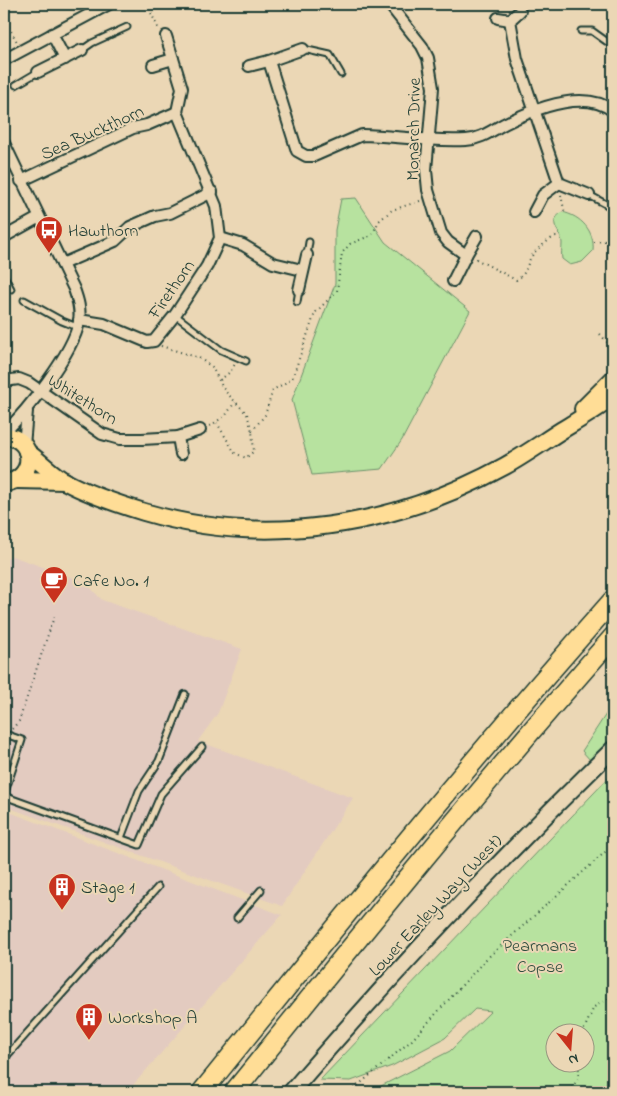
<svg xmlns="http://www.w3.org/2000/svg" width="617" height="1096" font-family="'Indie Flower',sans-serif">
  <style>
    .built { fill: #e3cbc0 }
    .green { fill: #b7e29f; stroke: #6b906a; fill-rule: evenodd }
    .lines { fill: none; stroke-linecap: round; stroke-linejoin: round }
    .lane-casing { stroke: #1f3d34; stroke-width: 9 }
    .street-casing { stroke: #1f3d34; stroke-width: 14 }
    .secondary-casing { stroke: #1f3d34; stroke-width: 19 }
    .primary-casing { stroke: #1f3d34; stroke-width: 20 }
    .highway-casing { stroke: #1f3d34; stroke-width: 22 }
    .path { stroke: #1f3d34; stroke-width: 2; stroke-dasharray: 1 4; stroke-linecap: butt }
    .lane { stroke: #ebd7b5; stroke-width: 5 }
    .street { stroke: #ebd7b5; stroke-width: 10 }
    .secondary { stroke: #ebd7b5; stroke-width: 15 }
    .primary { stroke: #ffdd96; stroke-width: 16 }
    .highway { stroke: #ffdd96; stroke-width: 19 }
    .labels { text-anchor: middle; stroke-width: 4; stroke-linejoin: round; paint-order: stroke }
    .street-label { font-size: 18px; fill: #1f3d34; stroke: #ebd7b5 }
    .poi-label { font-size: 18px; fill: #1f3d34; stroke: #ebd7b5; text-anchor: start }
    .park-label { font-size: 18px; fill: #2e4e3f; stroke: #ebd7b5 }
  </style>
  <rect width="100%" height="100%" fill="#ebd7b5"/>
  <filter id="ink" filterUnits="userSpaceOnUse"><feTurbulence type="fractalNoise" baseFrequency=".02" numOctaves="2"/><feDisplacementMap in="SourceGraphic" scale="10" xChannelSelector="R" yChannelSelector="G"/><feConvolveMatrix kernelMatrix="1 2 1 2 8 2 1 2 1" color-interpolation-filters="sRGB"/></filter>
  <g filter="url(#ink)">
    <!-- built -->
    <g class="built">
      <path d="M12,556l73,26 17,18 140,49 -24,64 -20,28 155,57 -71,108 -278,-100v-246z"/>
      <path d="M4,810l278,105 -155,177h-123z"/>
    </g>
    <!-- green -->
    <g class="green">
      <path d="M356,198l29,44 85,69 -68,129 -20,29 -70,6 -20,-75 43,-116v-54l6,-31z"/>
      <path d="M562,212c19,4 33,19 31,39l-11,11 -12,3 -8,-6c-1,-5 0,-10 0,-16 -1,-14 -16,-19 0,-31z"/>
      <path d="M613,686v53l-22,22 -9,-10 26,-40 -1,-16z"/>
      <path d="M613,773v319h-258l24,-5 71,-36 41,-40 -16,-2 -30,29 -53,28 -41,15 -31,-1zM554,1034h30v30h-30z"/>
    </g>
    <g class="lines">
      <defs>
        <g id="lane">
          <path d="M581,31h11l21,15"/>
          <path d="M303,49l27,6 11,19"/>
          <path d="M82,50l10,-7 35,-16"/>
          <path d="M16,85l22,-13"/>
          <path d="M589,195l24,13"/>
          <path d="M307,255l2,-13"/>
          <path d="M4,276l7,13"/>
          <path d="M24,300l38,21 15,6"/>
          <path d="M297,302l2,-12"/>
          <path d="M175,315l46,35 25,11"/>
          <path d="M4,795l18,-55 -14,-5"/>
          <path d="M4,796l135,49 22,-51 41,-47"/>
          <path d="M121,838l18,-47 20,-30 26,-67"/>
          <path d="M237,918l24,-28"/>
          <path d="M4,1059l154,-172"/>
        </g>
        <g id="street">
          <path d="M389,4l33,42 6,12 5,30 -7,82 2,20 13,43 7,9 18,13 -13,26"/>
          <path d="M520,11l-10,9 7,39 42,124 -16,12 -9,17"/>
          <path d="M498,18l12,2"/>
          <path d="M52,34l13,25"/>
          <path d="M303,49l-34,12 28,90 9,5h8l48,-21c34,1 69,7 104,5 15,-1 25,-9 38,-16 30,-15 80,-36 109,-13"/>
          <path d="M4,60l105,-56"/>
          <path d="M153,65l20,-6"/>
          <path d="M249,66l20,-5"/>
          <path d="M38,72l44,-22"/>
          <path d="M4,143l70,146c4,11 7,21 5,33 -6,31 -52,89 -75,111"/>
          <path d="M21,181l112,-53 14,-3 30,-13"/>
          <path d="M559,183l30,12"/>
          <path d="M4,237l34,-19"/>
          <path d="M220,238l23,7 30,18 29,7"/>
          <path d="M466,255l11,-19"/>
          <path d="M62,264l53,-23 15,-14 25,-11 15,-3 42,-21"/>
          <path d="M299,290l8,-35"/>
          <path d="M79,320l25,4 43,18 7,-1 21,-26 32,-49 13,-28 -4,-32 -39,-94 5,-24 -16,-52"/>
          <path d="M4,381l15,-2 10,4 73,51 18,5h22l36,-2 22,-7"/>
          <path d="M178,437l3,17"/>
          <path d="M24,446l3,-35"/>
        </g>
        <path id="secondary" d="M291,1092c102,-119 210,-234 322,-343"/>
        <g id="primary">
          <path d="M583,409l30,-30"/>
          <path d="M4,436c32,1 33,44 0,47"/>
          <path d="M27,452c13,9 26,23 39,30 24,13 52,22 78,30 122,36 250,15 361,-46 20,-11 38,-24 57,-36 18,-11 35,-21 51,-33"/>
          <path d="M16,480l49,1"/>
        </g>
        <g id="highway">
          <path d="M202,1092c134,-166 269,-332 411,-492"/>
          <path d="M234,1092c124,-154 248,-307 379,-455"/>
        </g>
      </defs>
      <!-- lane casing -->
      <use href="#lane" class="lane-casing"/>
      <!-- street casing -->
      <use href="#street" class="street-casing"/>
      <!-- secondary casing -->
      <use href="#secondary" class="secondary-casing"/>
      <!-- primary casing -->
      <use href="#primary" class="primary-casing"/>
      <!-- highway casing -->
      <use href="#highway" class="highway-casing"/>
      <!-- path -->
      <g class="path">
        <path d="M147,4l12,26"/>
        <path d="M4,18l13,24"/>
        <path d="M561,195l4,19"/>
        <path d="M594,242l19,-2"/>
        <path d="M476,259l40,21c9,-5 10,-11 13,-19 4,-10 20,-22 29,-26"/>
        <path d="M600,334l13,15"/>
        <path d="M161,346l38,12 13,9 12,23 23,24 5,17 2,20 -8,7 -11,-5 -18,-30"/>
        <path d="M220,380l10,-8 5,-8"/>
        <path d="M210,426l16,-11 9,-13"/>
        <path d="M252,431l13,-16 8,-25 19,-11 23,-66 22,-22 5,-38 8,-9 22,-9 7,-14 13,-11 28,-9"/>
        <path d="M12,729l7,-8 35,-104"/>
        <path d="M582,1034l12,-27 19,-11"/>
        <path d="M350,1092l62,-52 73,-80 128,-115"/>
        <path d="M569,1092l9,-13 1,-15"/>
      </g>
      <!-- lane -->
      <use href="#lane" class="lane"/>
      <!-- street -->
      <use href="#street" class="street"/>
      <!-- secondary -->
      <use href="#secondary" class="secondary"/>
      <!-- primary -->
      <use href="#primary" class="primary"/>
      <!-- highway -->
      <use href="#highway" class="highway"/>
    </g>
  </g>
  <!-- icons -->
  <defs>
    <symbol id="bus-pin" viewBox="-11 -11 22 30"><path d="M0 17L-7.5 6A9.5 9.5 0 1 1 7.5 6Z" fill="#c8321e" stroke="#ebd7b5"/><path d="M-5-6H5V4H4V6H2V4H-2V6H-4V4H-5ZM-3.5-4V0h7V-4ZM-3.5 1.2v1.5H-2V1.2ZM2 1.2v1.5H3.5V1.2Z" fill="#fff"/></symbol>
    <symbol id="cafe-pin" viewBox="-11 -11 22 30"><path d="M0 17L-7.5 6A9.5 9.5 0 1 1 7.5 6Z" fill="#c8321e" stroke="#ebd7b5"/><path d="M-5.5-4.5H6V0H3Q3 3.5 0 3.5H-2.5Q-5.5 3.5-5.5 0ZM3-3.2v2h1.7v-2ZM-6 4.5H4V6H-6Z" fill="#fff"/></symbol>
    <symbol id="building-pin" viewBox="-11 -11 22 30"><path d="M0 17L-7.5 6A9.5 9.5 0 1 1 7.5 6Z" fill="#c8321e" stroke="#ebd7b5"/><path d="M-4-6H4V6H1V3H-1V6H-4ZM-2.5-4.3h1.7v1.8h-1.7ZM.8-4.3h1.7v1.8H.8ZM-2.5-1h1.7V.8h-1.7ZM.8-1h1.7V.8H.8Z" fill="#fff"/></symbol>
  </defs>
  <g fill-rule="evenodd">
    <use href="#bus-pin" x="33" y="214" width="32" height="43"/>
    <use href="#cafe-pin" x="38" y="564" width="32" height="43"/>
    <use href="#building-pin" x="46" y="871" width="32" height="43"/>
    <use href="#building-pin" x="73" y="1001" width="32" height="43"/>
  </g>
  <g class="labels">
    <!-- street labels -->
    <g class="street-label">
      <text transform="translate(413 129) rotate(-89)" y="6">Monarch Drive</text>
      <text transform="translate(92 132) rotate(-24)" y="6">Sea Buckthorn</text>
      <text transform="translate(171 289) rotate(-55)" y="6">Firethorn</text>
      <text transform="translate(83 399) rotate(32)" y="6">Whitethorn</text>
      <text transform="translate(435 905) rotate(-47)" y="6">Lower Earley Way (West)</text>
    </g>
    <!-- poi labels -->
    <g class="poi-label">
      <text x="68" y="236">Hawthorn</text>
      <text x="73" y="586">Cafe No. 1</text>
      <text x="81" y="893">Stage 1</text>
      <text x="108" y="1023">Workshop A</text>
    </g>
    <!-- park labels -->
    <g class="park-label">
      <text x="540" y="951">Pearmans<tspan x="540" dy="21">Copse</tspan></text>
    </g>
  </g>
  <!-- margin -->
  <rect width="617" height="1096" fill="none" stroke="#ebd7b5" stroke-width="20"/>
  <rect x="10" y="10" width="597" height="1076" fill="none" stroke="#1f3d34" stroke-width="2" filter="url(#ink)"/>
  <!-- north arrow -->
  <g transform="translate(570 1048) rotate(163)"><circle r="24" fill="#ebd7b5" stroke="#999981"/>
  <path d="M0-4L9 19L0 12L-9 19Z" fill="#c8321e"/>
  <text y="-8" font-size="14" font-weight="bold" text-anchor="middle" fill="#1f3d34">N</text>
  </g>
</svg>
